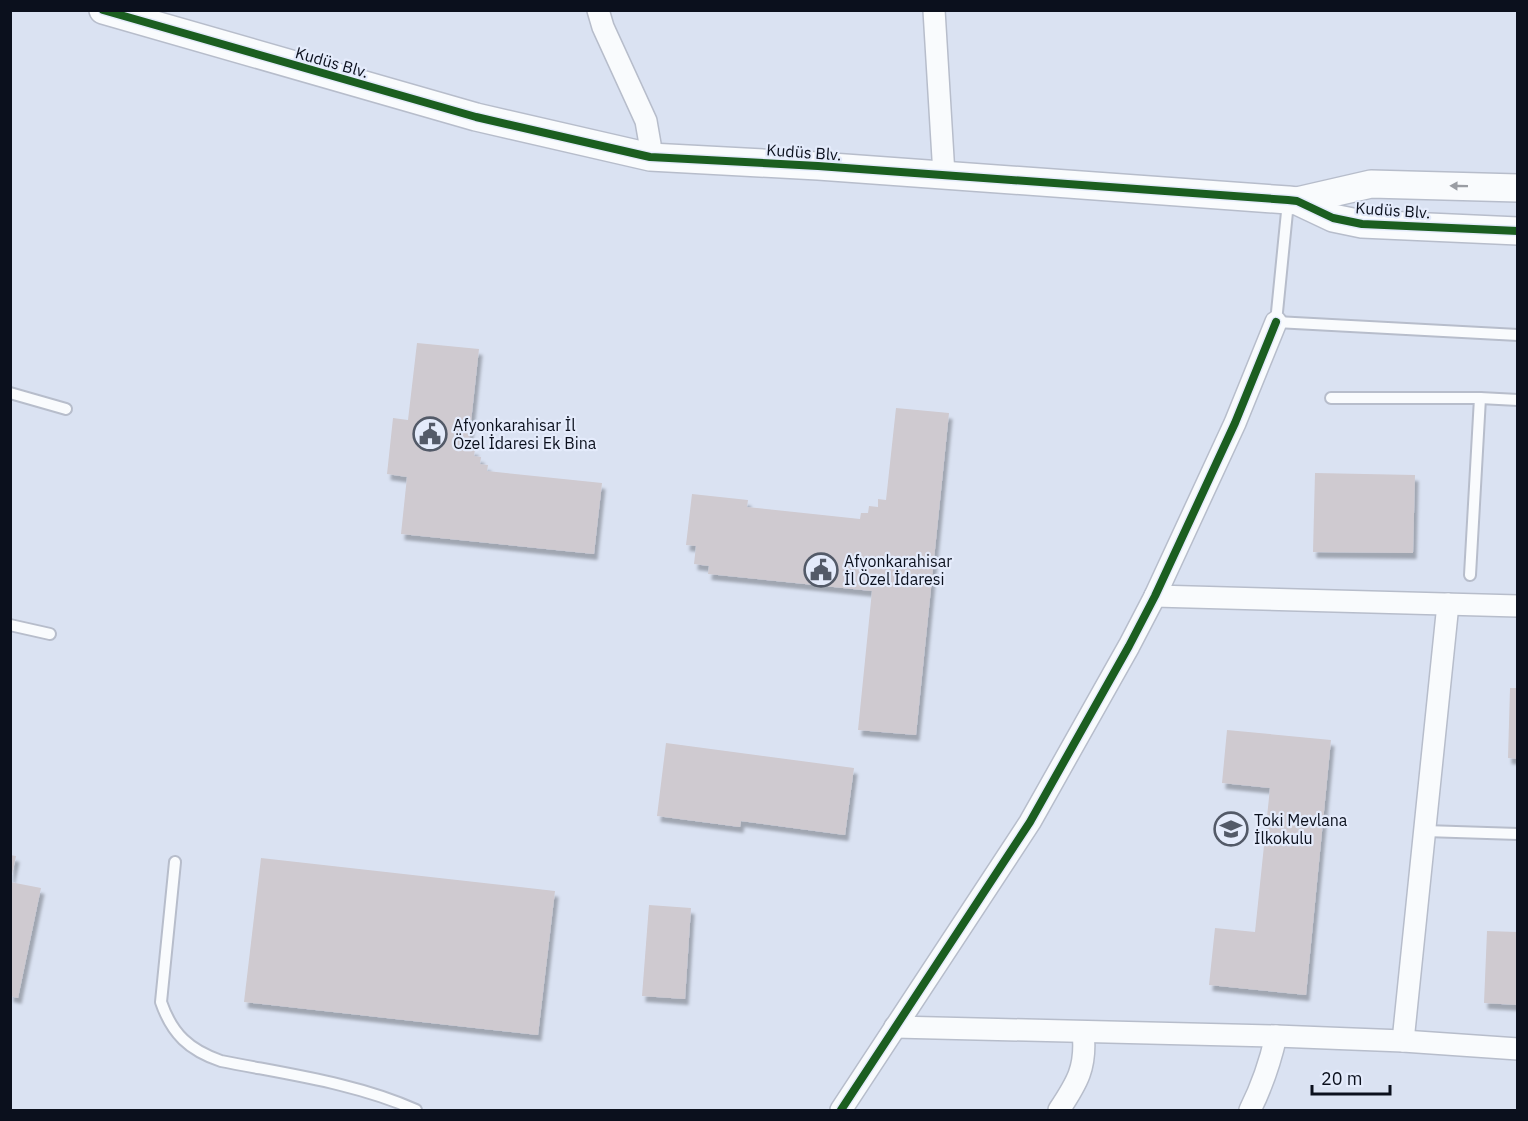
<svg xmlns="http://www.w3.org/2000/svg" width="1528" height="1121" font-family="'IBM Plex Sans',sans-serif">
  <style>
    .building { fill: #cfcad0; filter: url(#shadow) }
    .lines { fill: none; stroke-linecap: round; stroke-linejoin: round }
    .service-casing { stroke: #b7bdcb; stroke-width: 14 }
    .minor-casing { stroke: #b7bdcb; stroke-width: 24 }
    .tertiary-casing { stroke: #b7bdcb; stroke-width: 30 }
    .service { stroke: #f9fbfd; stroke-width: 10 }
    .minor { stroke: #f9fbfd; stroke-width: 21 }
    .tertiary { stroke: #f9fbfd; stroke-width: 27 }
    .cycleway-casing { stroke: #e4ebfb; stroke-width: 11 }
    .cycleway { stroke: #1b5e20; stroke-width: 8 }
    .oneway { fill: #9a9da3 }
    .labels { text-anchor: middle; stroke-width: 4.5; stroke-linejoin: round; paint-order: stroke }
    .street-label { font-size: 16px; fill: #0b101d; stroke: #e4ebfb }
    .poi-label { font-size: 16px; fill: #0b101d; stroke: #e4ebfb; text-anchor: start }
  </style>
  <defs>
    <filter id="shadow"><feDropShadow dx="3.5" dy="6" stdDeviation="1.5" flood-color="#0004"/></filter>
  </defs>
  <rect width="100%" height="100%" fill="#dae2f2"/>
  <!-- building -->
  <g class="building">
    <path d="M417,343l62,6 -11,100h7l-1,7 7,1 -1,7 8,1 -1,6 115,12 -8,71 -193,-20 6,-57 -20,-3 6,-56 15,2z"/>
    <path d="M896,408l53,5 -33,322 -58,-5 14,-139 -164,-17 1,-8 -15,-2 2,-18 -10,-1 6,-51 56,6 -1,7 113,12 1,-6h7l1,-7 9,1v-8l8,1z"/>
    <path d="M1315,473l100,2 -2,78 -100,-1z"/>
    <path d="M1510,688h8v71l-10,-1z"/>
    <path d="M1227,730l104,10 -25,255 -97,-10 6,-57 40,4 15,-144 -48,-5z"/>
    <path d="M666,743l188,25 -9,67 -104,-14 -1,6 -83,-11z"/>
    <path d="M10,855l6,1 -5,23h-1z"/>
    <path d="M261,858l294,33 -17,144 -294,-33z"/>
    <path d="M10,882l31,6 -23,110 -8,-2z"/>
    <path d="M649,905l42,3 -6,91 -43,-3z"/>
    <path d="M1487,931l31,1v73l-34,-2z"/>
  </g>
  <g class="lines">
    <defs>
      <g id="service">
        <path d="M1288,202l-12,120 242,13"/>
        <path d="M10,393l56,16"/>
        <path d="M1331,398h149l38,2"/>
        <path d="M1470,575l10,-177"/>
        <path d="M10,625l40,9"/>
        <path d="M1425,831l93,3"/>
        <path d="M175,862l-14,140c11,32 28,48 60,59 65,13 135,22 195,49"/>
      </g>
      <g id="minor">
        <path d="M598,10l5,17 43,94 4,23v13"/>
        <path d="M934,10l10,165"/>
        <path d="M1155,596l363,10"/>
        <path d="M895,1027l381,9 127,5 115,8"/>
        <path d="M1403,1041l45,-437"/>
        <path d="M841,1110l189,-288 99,-176 26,-50 80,-173 41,-101"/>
        <path d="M1059,1110c18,-27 28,-43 24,-78"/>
        <path d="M1250,1110c12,-24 20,-47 26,-74"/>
      </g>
      <g id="tertiary">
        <path d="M103,10l373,107 174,40 168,9 470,34 9,1 36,17 29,6 156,7"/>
        <path d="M1297,201l74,-17 147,4"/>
      </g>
    </defs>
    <!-- service casing -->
    <use href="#service" class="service-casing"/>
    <!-- minor casing -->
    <use href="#minor" class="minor-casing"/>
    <!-- tertiary casing -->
    <use href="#tertiary" class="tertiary-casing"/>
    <!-- service -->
    <use href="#service" class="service"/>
    <!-- minor -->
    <use href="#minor" class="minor"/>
    <!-- tertiary -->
    <use href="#tertiary" class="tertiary"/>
    <defs>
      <g id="cycleway">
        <path d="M103,10l373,107 174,40 168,9 470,34 9,1 36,17 29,6 156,7"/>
        <path d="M841,1110l189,-288 99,-176 26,-50 80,-173 41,-101"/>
      </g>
    </defs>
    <!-- cycleway casing -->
    <use href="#cycleway" class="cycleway-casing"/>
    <!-- cycleway -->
    <use href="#cycleway" class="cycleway"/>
  </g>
  <!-- one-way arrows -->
  <defs><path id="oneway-solid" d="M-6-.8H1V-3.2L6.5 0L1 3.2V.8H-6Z" transform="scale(1.5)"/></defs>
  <use class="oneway" href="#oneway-solid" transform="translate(1459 186) rotate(-179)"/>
  <!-- icons -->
  <defs>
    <symbol id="civic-ring" viewBox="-11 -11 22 22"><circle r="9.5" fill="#e4ebfb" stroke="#535a68" stroke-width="1.5"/><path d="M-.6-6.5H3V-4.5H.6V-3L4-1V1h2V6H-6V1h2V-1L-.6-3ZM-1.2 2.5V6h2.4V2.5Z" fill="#535a68"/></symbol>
    <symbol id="school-ring" viewBox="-11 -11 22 22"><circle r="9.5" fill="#e4ebfb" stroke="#535a68" stroke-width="1.5"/><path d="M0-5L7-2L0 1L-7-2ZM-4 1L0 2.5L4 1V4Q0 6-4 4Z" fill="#535a68"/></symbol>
  </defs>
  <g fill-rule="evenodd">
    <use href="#civic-ring" x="411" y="415" width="38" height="38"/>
    <use href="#civic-ring" x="802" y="551" width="38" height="38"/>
    <use href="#school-ring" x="1212" y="810" width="38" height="38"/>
  </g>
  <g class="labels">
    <!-- street labels -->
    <g class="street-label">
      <text transform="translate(332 62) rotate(16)" y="6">Kudüs Blv.</text>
      <text transform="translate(804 152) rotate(4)" y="6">Kudüs Blv.</text>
      <text transform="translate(1393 210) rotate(4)" y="6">Kudüs Blv.</text>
    </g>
    <!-- poi labels -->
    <g class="poi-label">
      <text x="453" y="431">Afyonkarahisar İl<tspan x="453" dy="18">Özel İdaresi Ek Bina</tspan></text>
      <text x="844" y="567">Afyonkarahisar<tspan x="844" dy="18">İl Özel İdaresi</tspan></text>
      <text x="1254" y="826">Toki Mevlana<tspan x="1254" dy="18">İlkokulu</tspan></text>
    </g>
  </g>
  <!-- border -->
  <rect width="1528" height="1121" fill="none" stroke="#0b101d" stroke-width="24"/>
  <!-- scale -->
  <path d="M1312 1085v9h78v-9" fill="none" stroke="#0b101d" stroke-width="3"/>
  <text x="1321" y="1085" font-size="18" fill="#0b101d" stroke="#e4ebfb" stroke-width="4.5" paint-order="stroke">20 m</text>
</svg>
